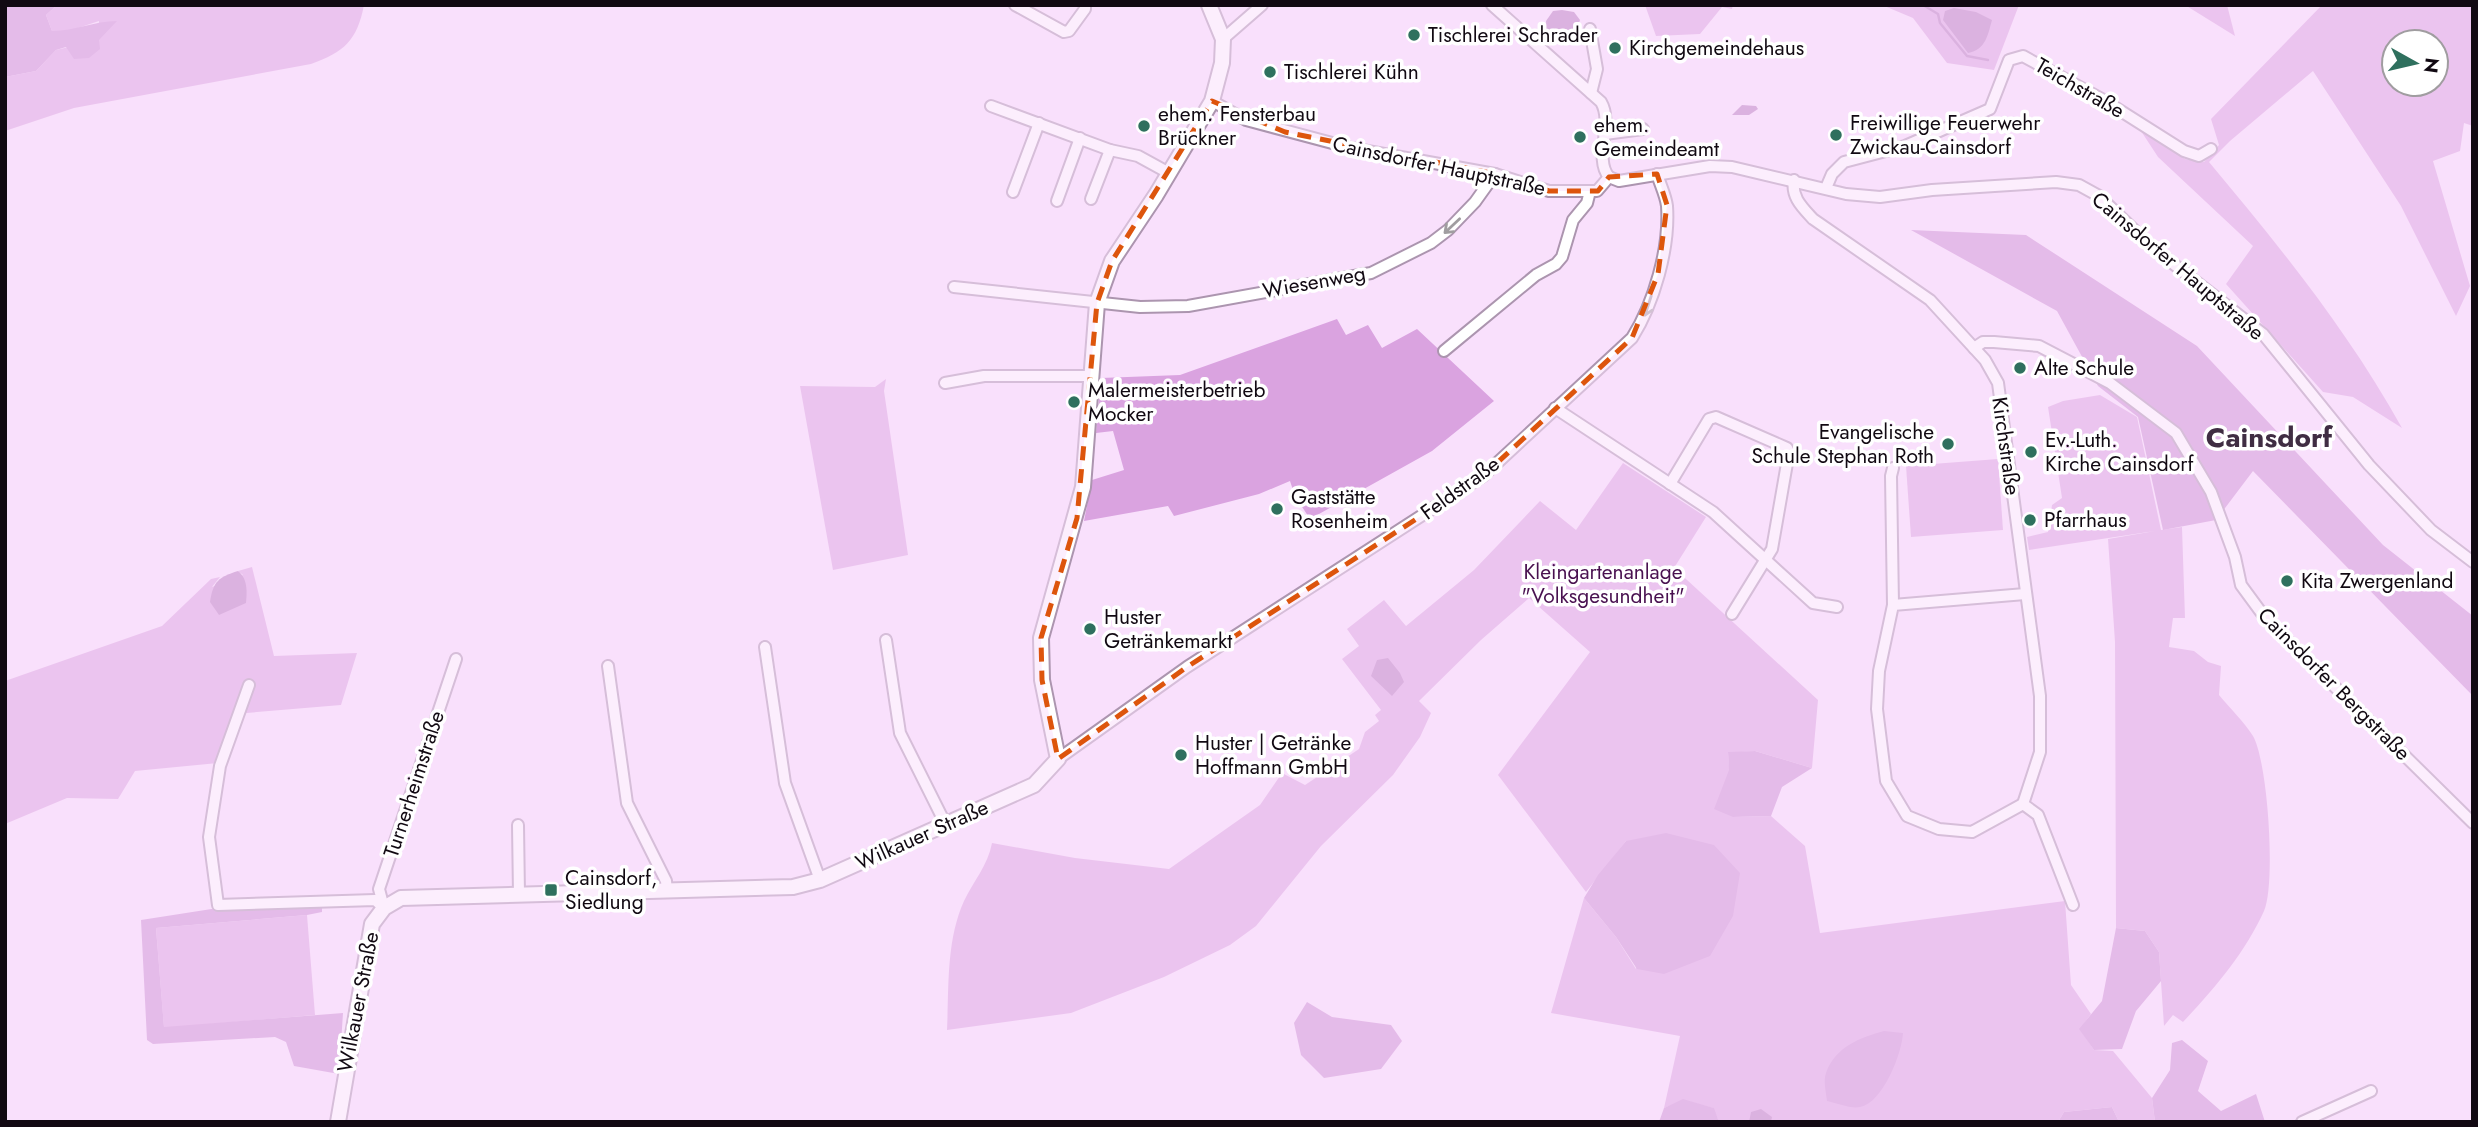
<svg xmlns="http://www.w3.org/2000/svg" width="2478" height="1127" font-family="Jost,sans-serif">
  <style>
    .green { fill: #daa3e0; fill-rule: evenodd }
    .forest { fill: #cb8ed3 }
    .water { fill: #b77bbf }
    .lines { fill: none; stroke-linecap: round; stroke-linejoin: round }
    .stream { stroke: #b77bbf; stroke-width: 2.5 }
    .street-casing { stroke: #ac95af; stroke-width: 14 }
    .secondary-casing { stroke: #ac95af; stroke-width: 18 }
    .street { stroke: #fff; stroke-width: 10 }
    .secondary { stroke: #fff; stroke-width: 14 }
    .oneway { stroke: #a09da0 }
    .marked { fill: none; stroke: #dd550c; stroke-width: 5; stroke-dasharray: 14 9; stroke-linejoin: round }
    .poi-dot { fill: #2f705e; stroke: #fff; stroke-width: 2.5 }
    .labels { text-anchor: middle; stroke-width: 7; stroke-linejoin: round; paint-order: stroke }
    .poi-label { font-size: 21px; fill: #110912; stroke: #fff; text-anchor: start }
    .street-label { font-size: 21px; fill: #110912; stroke: #fff }
    .park-label { font-size: 21px; fill: #491150; stroke: #fff }
    .district-label { font-size: 28px; font-weight: bold; fill: #402d43; stroke: #fff }
  </style>
  <rect width="100%" height="100%" fill="#f9e0fc"/>
  <!-- green -->
  <g class="green">
    <path d="M57,5h307c-7,36 -20,47 -53,59l-237,44 -69,23v-54l31,-6 20,-21 42,-10 1,-19 -30,10h-17l-6,-16z"/>
    <path d="M1645,5h88l-1,4 -10,-2 -22,27 -44,2z"/>
    <path d="M1882,5h137l-25,65 -47,-7 -34,-45z"/>
    <path d="M2186,5h41l8,31 -50,-31z"/>
    <path d="M2322,5h151v121l-9,-3 -4,28 -27,10 37,125 -14,30 -55,-110 -88,-135 -83,70 -21,21c71,85 139,169 193,266l-49,-31 -30,-5 -97,-108 27,-38 -95,-89 -17,-26 44,28 19,3 15,-17 -8,-26zM2394,42h42v42h-42z"/>
    <path d="M1337,319l9,16 22,-10 14,23 35,-19 77,72 -62,50 -122,68 -15,-23 -5,-15 -31,13 -85,22 -6,-10 -84,15 8,-41 32,-10 -11,-39 -17,2 5,-55 79,-3z"/>
    <path d="M886,379l-2,12 24,164 -75,15 -33,-184 75,1z"/>
    <path d="M2100,395l37,22 24,113 21,-3 3,91h-12l-4,29 25,4 14,11 13,4 -2,29c11,13 25,27 34,41 15,26 23,148 11,175 -19,42 -50,78 -81,111l-10,-7 -9,11 -5,-74 -14,-21 -29,-3 -1,-286 -7,-103 47,-8 -126,19 -2,-13 21,-5 4,-27 10,-7 -14,-91 15,-6z"/>
    <path d="M1998,459l5,71 -92,7 -5,-71z"/>
    <path d="M1623,463l83,54 -32,51 144,132 -6,68 -57,-17 -27,2 5,64 38,-1 34,30 15,87 245,-32 6,84 20,29 -11,15 14,21 19,1 39,47 3,24h-36l-7,-15 -48,5 -6,10h-339l-6,-14 -29,-8 -20,8 16,-72 -129,-23 33,-115 32,39 20,32 -10,-128 -40,51 -88,-117 92,-123 -61,-54 -48,42 -62,61 12,12 -11,24 -27,38 -72,71 -65,80 -26,19 -66,32 -93,36 -124,17c2,-43 -1,-89 17,-129 9,-19 24,-36 28,-58l83,15 94,11 91,-64 22,-32 23,12 54,-36 6,-17 14,-11 -4,-6 6,-5 -39,-51 17,-13 -12,-17 37,-29 22,26 68,-56 66,-69 36,29z"/>
    <path d="M252,567l22,89 83,-3 -16,52 -107,9 -16,49 -83,8 -17,28 -51,-1 -62,26v-143l157,-55 49,-47 9,-2 -8,10 31,-12 -5,-4z"/>
    <path d="M307,915l8,100 -151,13 -8,-100z"/>
  </g>
  <!-- forest -->
  <g class="forest">
    <path d="M5,5h52l-11,10 6,16c23,0 42,-10 65,-10l-18,19 1,9 -11,9 -15,1 -8,-12 -10,3 -20,21 -31,6z"/>
    <path d="M1911,230l115,5 171,111 186,199 90,71v80l-220,-225 -37,49 -53,10 -25,-113 -40,-31 -41,-75z"/>
    <path d="M1755,751l57,17 -30,19 -11,29 -38,1 -19,-8 15,-39 -1,-18z"/>
    <path d="M1666,833l48,12 26,28 -7,43 -23,40 -46,18 -27,-5 -21,-32 -32,-39 14,-23 28,-34z"/>
    <path d="M322,904v8l-15,3 -151,13 8,99 179,-14 -4,61 -45,-8 -8,-24 -11,-5 -122,7 -6,-4 -6,-120 77,-12z"/>
    <path d="M2116,928l29,3 14,21 2,29 -25,30 -14,38 -28,1 -15,-21 23,-28z"/>
    <path d="M1307,1002l25,15 59,8 11,16 -21,28 -57,9 -23,-23 -7,-32z"/>
    <path d="M1884,1031l19,2c-1,20 -20,70 -43,74 -9,2 -24,-4 -33,-6 -1,-8 -4,-21 -1,-28 9,-26 35,-36 58,-42z"/>
    <path d="M2182,1040l26,21 -10,30 23,20 35,-17 9,28h-110l-3,-24 18,-28 2,-27z"/>
    <path d="M1683,1099l31,9 5,14h-60l5,-14z"/>
    <path d="M2112,1107l7,15h-61l6,-10z"/>
  </g>
  <!-- water -->
  <g class="water">
    <path d="M1954,8l22,4 16,8c-4,14 -6,30 -24,33l-25,-33 2,-9z"/>
    <path d="M1562,10l12,2 6,8 -2,6 -23,17 -8,-2 -1,-20 7,-10z"/>
    <path d="M1742,105l14,1 2,3 -9,6h-17z"/>
    <path d="M238,571c10,8 9,21 8,32l-27,12 -9,-13c3,-21 9,-25 28,-31z"/>
    <path d="M1388,658l12,15 4,9 -12,14 -21,-20 6,-16z"/>
    <path d="M1761,1109l11,8 -1,5h-22l2,-10z"/>
  </g>
  <g class="lines">
    <!-- stream -->
    <path class="stream" d="M1923,5l15,9 2,9 27,33 21,4"/>
    <defs>
      <g id="street">
        <path d="M1015,5l49,27 5,-1 16,-22v-4"/>
        <path d="M1492,5l109,97c13,22 -8,56 8,75"/>
        <path d="M1590,29l7,40 -6,24"/>
        <path d="M1223,39l39,-34"/>
        <path d="M1212,101l34,19 105,28 144,26 54,17h48l12,-14"/>
        <path d="M991,106l119,44 28,6 31,17"/>
        <path d="M1605,134l38,-5"/>
        <path d="M1609,177l10,4 91,-15 22,1 114,27 34,3 52,-7 124,-8 23,3 20,11 54,52 110,86 106,131 62,65 42,32"/>
        <path d="M1794,180c-3,17 8,27 19,39l117,81 55,60 13,23 42,313v56l-17,52 15,11 35,90"/>
        <path d="M1826,188l6,-14 12,-12 61,-16 85,-37 19,-49 14,-4 82,45 79,50 15,5 12,-7"/>
        <path d="M1013,192l26,-69"/>
        <path d="M1091,199l19,-49"/>
        <path d="M1057,201l23,-63"/>
        <path d="M954,287l186,20 48,-1 183,-33 60,-30 17,-13 27,-28 20,-28"/>
        <path d="M1974,348l9,-6h11l45,4 71,37 66,50 35,59 24,65 6,28 25,34 207,204"/>
        <path d="M1444,351l92,-76 20,-11 6,-7 11,-37 14,-17 3,-12"/>
        <path d="M945,383l39,-7h109"/>
        <path d="M1555,408l158,104 100,91 24,4"/>
        <path d="M1670,484l39,-65 7,-2 71,31 2,4 -17,97 -40,65"/>
        <path d="M1893,605l-2,-129 2,-8"/>
        <path d="M886,640l14,93 45,90"/>
        <path d="M765,647l20,136 35,97"/>
        <path d="M608,666l19,137 39,78 1,10"/>
        <path d="M249,685l-29,81 -11,71 9,68 157,-5 9,8"/>
        <path d="M1058,759l129,-92 296,-191 149,-138c22,-35 38,-90 35,-132 -1,-10 -7,-22 -10,-32"/>
        <path d="M2023,804l-51,28 -33,-3 -32,-13 -21,-35 -9,-72 2,-38 14,-66 132,-11"/>
        <path d="M518,825l1,70"/>
        <path d="M384,908l-5,-19 77,-230"/>
        <path d="M2302,1122l69,-31"/>
      </g>
      <path id="secondary" d="M338,1122l34,-198 12,-16 17,-10 392,-11 27,-7 214,-95 24,-26 -16,-79 -1,-42 42,-151 14,-184 15,-42 44,-66 56,-94 10,-38 1,-24 -14,-34"/>
    </defs>
    <!-- street casing -->
    <use href="#street" class="street-casing"/>
    <!-- secondary casing -->
    <use href="#secondary" class="secondary-casing"/>
    <!-- street -->
    <use href="#street" class="street"/>
    <!-- secondary -->
    <use href="#secondary" class="secondary"/>
  </g>
  <!-- one-way arrows -->
  <defs><path id="oneway-shaft" d="M-6 0H5M1.5-3L5.5 0L1.5 3" fill="none" stroke-width="1.6" stroke-linecap="round" stroke-linejoin="round" transform="scale(1.75)"/></defs>
  <g class="oneway">
    <use href="#oneway-shaft" transform="translate(1452 226) rotate(137)"/>
    <use href="#oneway-shaft" transform="translate(1648 306) rotate(108)"/>
  </g>
  <!-- marked area -->
  <path d="M0 0H2478V1127H0ZM1212,101l73,31 210,42 54,17h49l11,-14 48,-3 10,31 -9,69 -26,64 -149,138 -296,191 -129,92 -16,-79 -1,-42 36,-120 20,-215 15,-42z" fill="#f9e0fc" fill-opacity=".55" fill-rule="evenodd"/>
  <path class="marked" d="M1212,101l73,31 210,42 54,17h49l11,-14 48,-3 10,31 -9,69 -26,64 -149,138 -296,191 -129,92 -16,-79 -1,-42 36,-120 20,-215 15,-42z"/>
  <!-- markers -->
  <g class="poi-dot">
    <circle cx="1414" cy="35" r="7"/>
    <circle cx="1615" cy="48" r="7"/>
    <circle cx="1270" cy="72" r="7"/>
    <circle cx="1144" cy="126" r="7"/>
    <circle cx="1836" cy="135" r="7"/>
    <circle cx="1580" cy="137" r="7"/>
    <circle cx="2020" cy="368" r="7"/>
    <circle cx="1074" cy="402" r="7"/>
    <circle cx="1948" cy="444" r="7"/>
    <circle cx="2031" cy="452" r="7"/>
    <circle cx="1277" cy="509" r="7"/>
    <circle cx="2030" cy="520" r="7"/>
    <circle cx="2287" cy="581" r="7"/>
    <circle cx="1090" cy="629" r="7"/>
    <circle cx="1181" cy="755" r="7"/>
    <rect x="544" y="883" width="14" height="14" rx="3.5"/>
  </g>
  <g class="labels">
    <!-- poi labels -->
    <g class="poi-label">
      <text x="1428" y="42">Tischlerei Schrader</text>
      <text x="1629" y="55">Kirchgemeindehaus</text>
      <text x="1284" y="79">Tischlerei Kühn</text>
      <text x="1158" y="121">ehem. Fensterbau<tspan x="1158" dy="24">Brückner</tspan></text>
      <text x="1850" y="130">Freiwillige Feuerwehr<tspan x="1850" dy="24">Zwickau-Cainsdorf</tspan></text>
      <text x="1594" y="132">ehem.<tspan x="1594" dy="24">Gemeindeamt</tspan></text>
      <text x="2034" y="375">Alte Schule</text>
      <text x="1088" y="397">Malermeisterbetrieb<tspan x="1088" dy="24">Mocker</tspan></text>
      <text x="1934" y="439" text-anchor="end">Evangelische<tspan x="1934" dy="24">Schule Stephan Roth</tspan></text>
      <text x="2045" y="447">Ev.-Luth.<tspan x="2045" dy="24">Kirche Cainsdorf</tspan></text>
      <text x="1291" y="504">Gaststätte<tspan x="1291" dy="24">Rosenheim</tspan></text>
      <text x="2044" y="527">Pfarrhaus</text>
      <text x="2301" y="588">Kita Zwergenland</text>
      <text x="1104" y="624">Huster<tspan x="1104" dy="24">Getränkemarkt</tspan></text>
      <text x="1195" y="750">Huster | Getränke<tspan x="1195" dy="24">Hoffmann GmbH</tspan></text>
      <text x="565" y="885">Cainsdorf,<tspan x="565" dy="24">Siedlung</tspan></text>
    </g>
    <!-- street labels -->
    <g class="street-label">
      <text transform="translate(2080 88) rotate(30)" y="7">Teichstraße</text>
      <text transform="translate(1439 166) rotate(12)" y="7">Cainsdorfer Hauptstraße</text>
      <text transform="translate(2178 266) rotate(40)" y="7">Cainsdorfer Hauptstraße</text>
      <text transform="translate(1314 282) rotate(-10)" y="7">Wiesenweg</text>
      <text transform="translate(2006 446) rotate(82)" y="7">Kirchstraße</text>
      <text transform="translate(1460 488) rotate(-36)" y="7">Feldstraße</text>
      <text transform="translate(2334 684) rotate(45)" y="7">Cainsdorfer Bergstraße</text>
      <text transform="translate(414 784) rotate(-72)" y="7">Turnerheimstraße</text>
      <text transform="translate(922 835) rotate(-24)" y="7">Wilkauer Straße</text>
      <text transform="translate(358 1002) rotate(-79)" y="7">Wilkauer Straße</text>
    </g>
    <!-- park labels -->
    <g class="park-label">
      <text x="1603" y="579">Kleingartenanlage<tspan x="1603" dy="24">"Volksgesundheit"</tspan></text>
    </g>
    <!-- district labels -->
    <g class="district-label">
      <text x="2269" y="447">Cainsdorf</text>
    </g>
  </g>
  <!-- border -->
  <rect width="2478" height="1127" fill="none" stroke="#110912" stroke-width="14"/>
  <!-- north arrow -->
  <g transform="translate(2415 63) rotate(98)"><circle r="33" fill="#ffffff" stroke="#a09da0" stroke-width="2"/>
  <path d="M0-5L12 26L0 18L-12 26Z" fill="#2f705e"/>
  <text y="-10" font-size="19" font-weight="bold" text-anchor="middle" fill="#110912">N</text>
  </g>
</svg>
